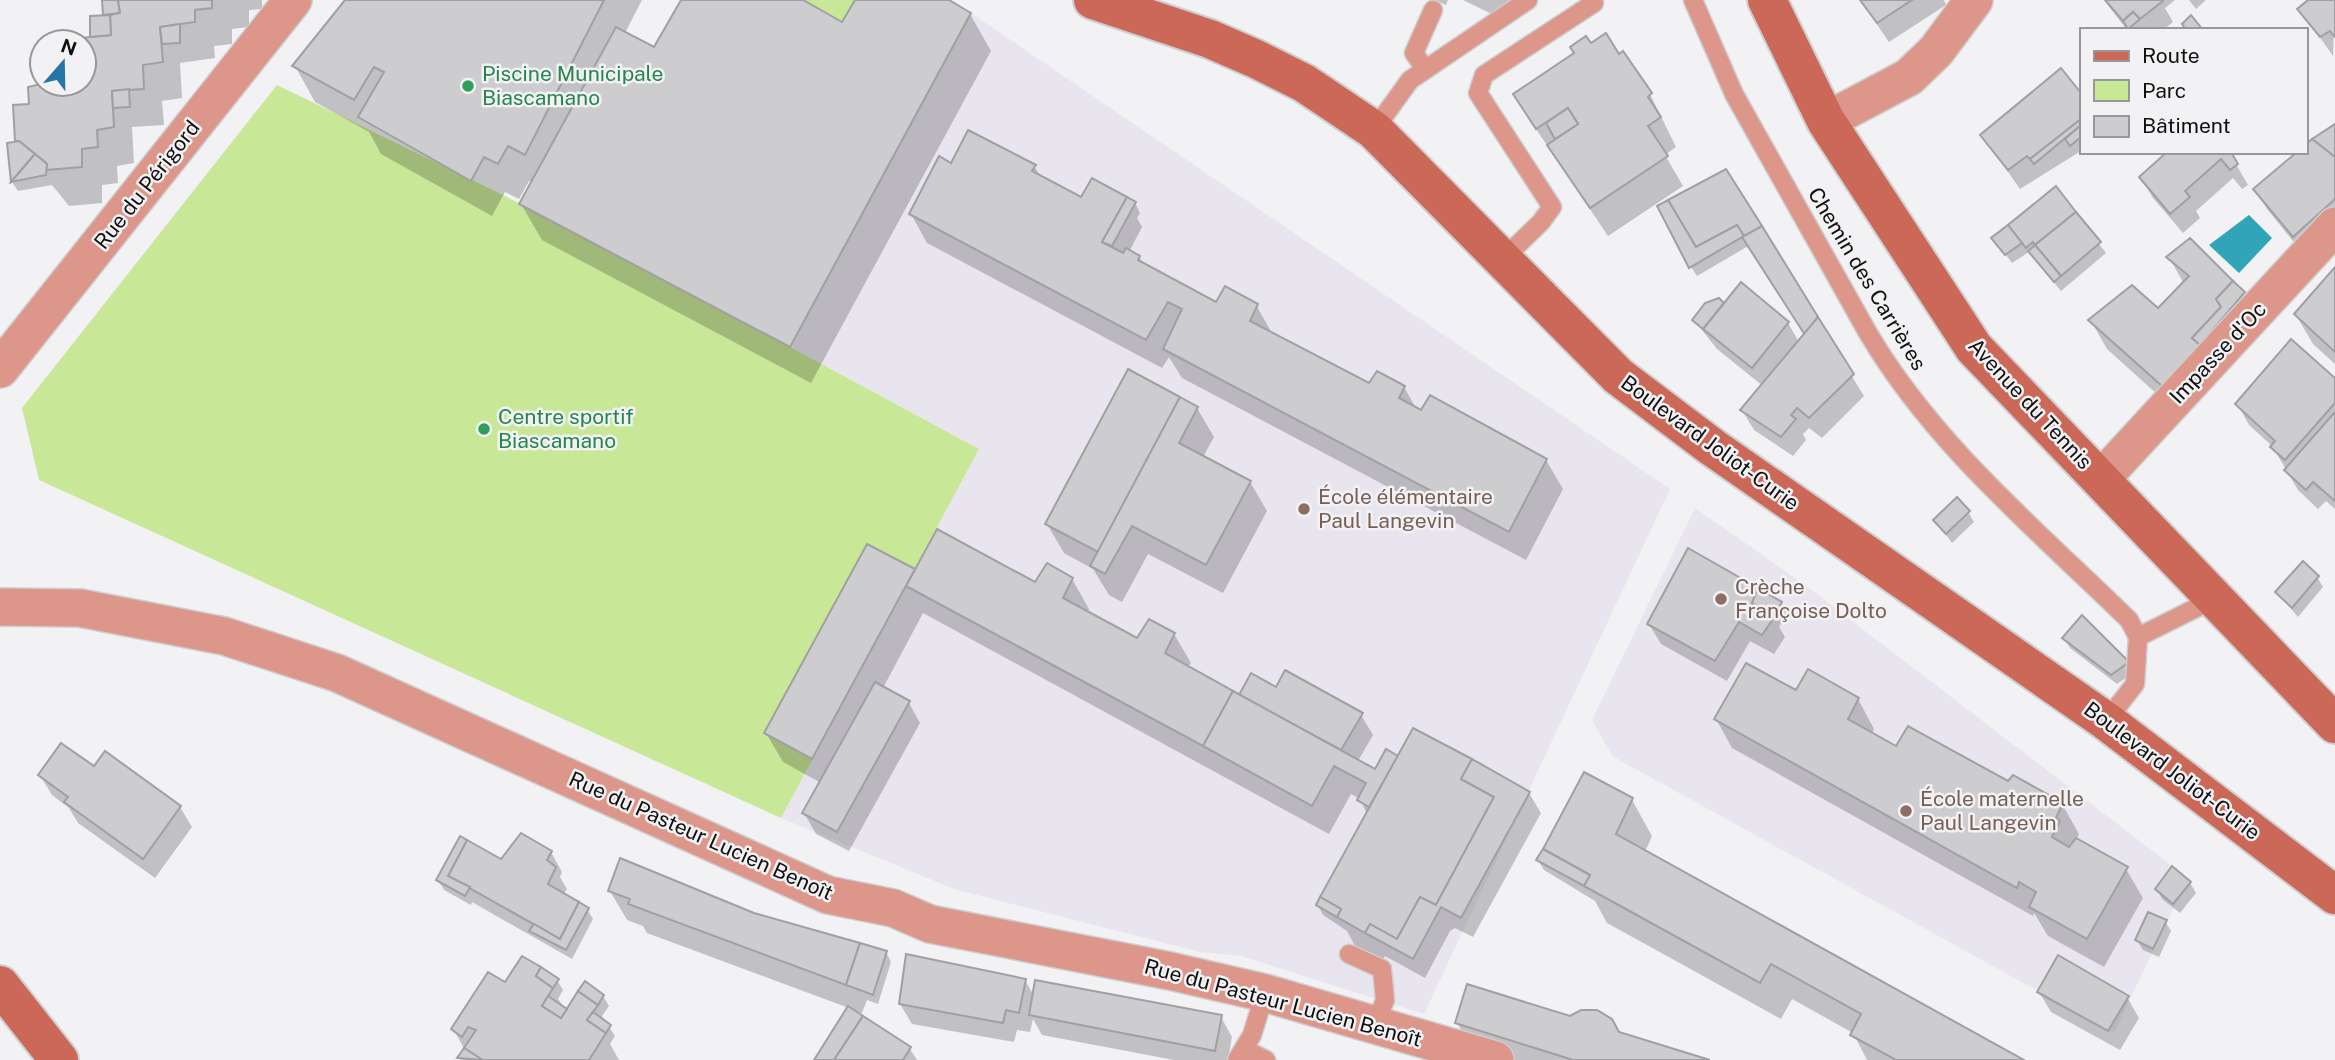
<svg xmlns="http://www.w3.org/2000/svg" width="2335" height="1060" font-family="'Public Sans',sans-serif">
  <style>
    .built { fill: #e9e5ef }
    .park { fill: #c8e898 }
    .water { fill: #31a4b9 }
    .shadow { fill: #0003 }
    .building { fill: #cdcccf; stroke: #a09fa2; stroke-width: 2 }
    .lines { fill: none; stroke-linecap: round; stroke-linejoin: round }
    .lane-casing { stroke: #cecdd0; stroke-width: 21 }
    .street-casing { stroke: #cecdd0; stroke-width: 40 }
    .secondary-casing { stroke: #cecdd0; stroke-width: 42 }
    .lane { stroke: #dc978a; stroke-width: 18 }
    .street { stroke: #dc978a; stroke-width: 37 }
    .secondary { stroke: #cb6857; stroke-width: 38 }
    .leisure-dot { fill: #2e9e5b; stroke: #f2f1f4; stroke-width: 2.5 }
    .education-dot { fill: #8d6e63; stroke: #f2f1f4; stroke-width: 2.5 }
    .labels { text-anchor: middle; stroke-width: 5; stroke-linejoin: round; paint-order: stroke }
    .leisure-label { font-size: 21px; fill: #27864d; stroke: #f2f1f4; text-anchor: start }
    .street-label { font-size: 21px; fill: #101011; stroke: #f2f1f4 }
    .education-label { font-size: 21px; fill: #785e54; stroke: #f2f1f4; text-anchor: start }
  </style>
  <rect width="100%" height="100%" fill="#f2f1f4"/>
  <!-- built -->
  <g class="built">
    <path d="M971,13l699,476 -246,525 -183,-58 -41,-4 -246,-63 -173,-71 198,-369 -189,-102z"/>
    <path d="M1695,508l106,74 391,299 -17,24 -61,128 -502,-277 -20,-36z"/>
  </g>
  <!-- park -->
  <path class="park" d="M681,0h268l22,13 -181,334 189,102 -198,369 -742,-338 -17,-72 255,-323 242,118 97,-176 38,19z"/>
  <!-- water -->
  <path class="water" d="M2249,215l23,23 -33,35 -30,-28z"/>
  <!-- shadow -->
  <g class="shadow">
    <path d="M104,0h158v9l-13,1v17l-17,2v15l-18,2 1,12 -35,5 2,35 -20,3 2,24 -32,2 2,36 -17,3 1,17 -16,2v18l-33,3 -17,-21 -34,6 -6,-9 5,-41 14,-35 12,-22h41v-42h-12l20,-4 -1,-21 14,-1z"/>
    <path d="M348,0h294l-17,33 30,16 28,-49h117l42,25 15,-25h89l24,14 21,37 -180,332 -269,-143 -21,-36 12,-21 -4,-2 -10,18 -14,-7 -13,24 -111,-62 -12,-22 -54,-30 -20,-36z"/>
    <path d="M1435,0h13l-2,5z"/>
    <path d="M1463,0h54l-17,18z"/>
    <path d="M1860,0h84l2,5 -57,37z"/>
    <path d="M2104,0h71l-10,8 8,14 -10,8h-36z"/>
    <path d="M2189,0h17l-10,9z"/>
    <path d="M2311,0h24l-2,56 -33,-47z"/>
    <path d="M1590,45l60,49 26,53 -11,8 18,31 -75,50 -76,-113z"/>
    <path d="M2061,71l20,25v55l-61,38 -38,-54z"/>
    <path d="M2335,126v104l-30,26 -38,-47 -12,-20z"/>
    <path d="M2229,152l19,33 -6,4 -9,-11 -37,33 4,7 -17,15 -30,-35 -12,-20z"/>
    <path d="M951,165l83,1 7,11 41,22 53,4 5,10 -3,5 5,9 -13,25 10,5 5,8 73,40h39l17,30 97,50 34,2 13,23 129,50 17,29 -37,71 -344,-182 -13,-21 -7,11 -235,-125 -16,-29z"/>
    <path d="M1726,171l138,225 -42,42 -13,-10 -6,6 3,6 -13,16 -39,-26 -12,-20 21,-24 -46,-37 -23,-29 29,-16 65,19 12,21 7,-9 -57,-90 -53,31 -6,-9z"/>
    <path d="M2056,188l50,65 -45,38 -32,-39 -17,11 -19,-25z"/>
    <path d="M2169,257l63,26 18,20 -71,111 -72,-65 -16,-28 67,-11 26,-26z"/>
    <path d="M2335,270v94l-22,-20 -17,-29z"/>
    <path d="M2335,380v129l-9,-8 -8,8 -20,-19 -26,-44 -23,-21 -11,-20z"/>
    <path d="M1197,408l17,29 -11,20 47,25 17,29 -44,82 -75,-39 -26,48 -13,-7 -16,-26 -29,-16 -17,-29z"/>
    <path d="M1968,512l6,10 -22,21 -17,-23z"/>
    <path d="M868,546l47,25 121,13 36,-5 17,30 -2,3 51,29 36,-7 17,29 -3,4 52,29 37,-7 84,26 12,20 -15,26 18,10 23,-13 130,35 12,20 -68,124 -18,-9 -5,3 -25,47 -40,-22 -3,5 -27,-15 -8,-15 -24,-16 -5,-10 49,-91 -7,-15 -9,-5 -22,40 -406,-221 -40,75 26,15 11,20 -71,128 -33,-17 -12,-21 17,-30 -38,-21 -17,-29z"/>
    <path d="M2317,577l6,10 -25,30 -21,-25z"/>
    <path d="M1781,603l6,10 -8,14 6,10 -11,17 -24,-13 -23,40 -66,-37 -12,-20z"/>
    <path d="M2082,617l46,47 5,9 -16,11 -47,-36 -6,-10z"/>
    <path d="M1797,693l61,6 16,30 -2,5 25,14 165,56 17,30 -3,6 50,29 17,29 -39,69 -56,-31 -14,-23 -1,3 -301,-168 -16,-29z"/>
    <path d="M95,769l85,38 12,20 -37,51 -77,-55 -9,-15 -17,-13 -12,-20z"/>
    <path d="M1632,800l20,36 -7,16 376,208h-154l-14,-27 -61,-34 -11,20 -174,-96 -12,-22 -51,-31 -6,-10z"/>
    <path d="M551,852l11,20 -2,5 7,12 -4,6 24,14 6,10 -21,40 -100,-57 -1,3 -27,-15 -6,-10 64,-19z"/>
    <path d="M2190,883l6,10 -16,20 -18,-14 -5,-10z"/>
    <path d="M610,891l144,23 132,38 5,10 -13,42 -11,-4 -5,13 -9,-1 57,37 7,11h-101l33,-52 -202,-75 -4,-7 -16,-6z"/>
    <path d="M2165,921l6,10 -12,26 -16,-7 -6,-10z"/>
    <path d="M557,980l6,10 -5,9 9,12 36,-15 6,10 -7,10 13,20 -5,8 9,16h-159l5,-10 -12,-21 53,-44z"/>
    <path d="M1025,980l9,16 187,21 11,20 -4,23h-54l-132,-25 -9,-16 -3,13 -13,-2 -3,12 -102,-18 -12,-20z"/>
    <path d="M2039,992l88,5 12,21 -19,32 -69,-38z"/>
    <path d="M1457,1023l161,10 86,27h-206l-24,-8z"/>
  </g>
  <!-- building -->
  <g class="building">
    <path d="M102,0h16l2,13 -17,2z"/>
    <path d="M118,0h94v8l-17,2v12l-35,5 3,35 -20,3 1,24 -32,2 2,36 -17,3 1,17 -16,2v18l-36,3 1,-6 -28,-23h-4l-2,-36 16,-1 -1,-17 13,-3 1,-11v11h42v-42h-13l-1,-3 41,-4 -1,-20 10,-2z"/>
    <path d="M345,0h259l-79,155 -17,-9 -10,18 -14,-7 -13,24 -113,-64 26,-45 -10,-5 -20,33 -62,-34z"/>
    <path d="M681,0h122l39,22 13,-22h94l22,13 -181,334 -271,-143 97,-177 38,20z"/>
    <path d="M1860,0h52l-35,23z"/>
    <path d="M2105,0h57l1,1 -23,18 -7,-7 -10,9z"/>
    <path d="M2308,0h27v37l-5,-6 -10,6 -23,-28z"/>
    <path d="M2133,12l7,7 -12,10 -5,-8z"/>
    <path d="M110,15l1,20 -21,2v-21z"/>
    <path d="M2191,15l12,15h-17l-4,-6z"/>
    <path d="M180,24v19l-18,1 -2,-17z"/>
    <path d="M1606,33l13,21 4,-3 29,42 -4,4 13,20 -13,9 20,30 -78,52 -43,-63 31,-21 -10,-16 -32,21 -23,-35 61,-41 -4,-6 16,-11 5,7z"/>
    <path d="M2061,68l20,25v26l-51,40 -3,-3 -19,14 -28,-35z"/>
    <path d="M129,89l1,18 -17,1 -1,-17z"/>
    <path d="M1568,108l10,16 -23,15 -9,-16z"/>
    <path d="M2081,119v6l-47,39 -4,-5z"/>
    <path d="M2335,124v33l-23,-18z"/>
    <path d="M2080,126l1,11 -11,9 -5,-7z"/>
    <path d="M968,130l68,35 -4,6 49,26 11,-19 35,19 -25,45 21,11 3,-5 14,8 -2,4 78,42 9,-16 33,18 -8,17 119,62 8,-12 28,15 -6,12 22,12 9,-15 117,64 -38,73 -346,-183 19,-40 -14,-7 -22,38 -237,-126 30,-58 12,7z"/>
    <path d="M2312,139l23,18v42l-42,38 -40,-48 44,-37h8v-7z"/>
    <path d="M19,141l16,13 -24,28 -4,-39z"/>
    <path d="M2167,152h64l7,12 -8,6 -9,-11 -36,32 5,6 -20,17 -31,-37z"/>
    <path d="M35,154l12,10 -1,11 -35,7z"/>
    <path d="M1726,169l36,57 -18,10 -7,-11 -41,22 -28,-47z"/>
    <path d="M2056,186l20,26 -41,33 -2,-3 -7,6 -18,-23z"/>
    <path d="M1127,197l9,5 -24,44 -10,-4z"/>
    <path d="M1668,200l28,47 41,-22 7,11 -55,32 -32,-62z"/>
    <path d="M2076,212l25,30 -40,34 -26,-31z"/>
    <path d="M2008,225l14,18 -17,12 -14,-17z"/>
    <path d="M1762,226l56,91 -13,18 -63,-98z"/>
    <path d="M2190,238l43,43 -17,18 5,8 -29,31 8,7 -38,41 -74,-66 44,-35 26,23 31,-32 -23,-19z"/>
    <path d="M2035,245l26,31 -7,6 -26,-31z"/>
    <path d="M2335,267v85l-41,-38z"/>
    <path d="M2233,281l12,11 -45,53 -8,-7 29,-31 -5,-8z"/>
    <path d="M1741,282l48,40 -37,46 -49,-39z"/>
    <path d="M1719,298l5,5 -21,26 -11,-9 13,-17z"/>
    <path d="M1818,317l36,57 -45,44 -12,-10 -6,7 5,4 -15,18 -41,-27z"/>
    <path d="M2291,339l44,39v25l-50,57 -15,-13 5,-6 -40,-37z"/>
    <path d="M1128,369l52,28 -82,155 -53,-28z"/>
    <path d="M1180,397l18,10 -19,36 72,38 -45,84 -74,-39 -27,48 -15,-8z"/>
    <path d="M2335,412v89l-22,-19 -7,8 -22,-20z"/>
    <path d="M1957,497l13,14 -24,23 -13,-14z"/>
    <path d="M937,529l98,53 12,-19 26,15 -10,20 74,40 12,-19 26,14 -10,20 68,38 -30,55 -297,-160z"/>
    <path d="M867,544l48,25 -103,190 -48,-26z"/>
    <path d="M1688,548l70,40 -6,15 23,13 -13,19 -23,-13 -24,39 -68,-37z"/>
    <path d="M2303,561l16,15 -27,32 -17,-16z"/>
    <path d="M1758,588l24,14 -7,14 -23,-13z"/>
    <path d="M2082,615l47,47 -18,13 -49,-37z"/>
    <path d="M1746,663l50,27 12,-21 51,29 -11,21 48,27 12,-20 100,55 5,-6 50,28 -7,15 4,3 -8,16 17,10 7,-9 52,29 -41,72 -58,-32 7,-15 -17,-10 -2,6 -303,-169z"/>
    <path d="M1285,670l78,43 -22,37 -102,-55 12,-22 25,14z"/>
    <path d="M875,682l35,19 -73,131 -35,-19z"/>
    <path d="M1233,691l142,78 11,-20 12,7 -29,51 -12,-7 9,-17 -32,-17 -22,40 -109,-60z"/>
    <path d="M1413,728l59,31 -11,20 33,18 -58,108 -16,-8 -23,42 -27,-15 -5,9 -28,-16 4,-8 -21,-12z"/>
    <path d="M61,743l33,23 11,-15 76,55 -38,53 -79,-57 4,-5 -30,-22z"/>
    <path d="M1472,759l58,33 -69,126 -20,-11 -28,52 -48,-26 5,-9 27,15 23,-42 16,8 58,-108 -33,-18z"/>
    <path d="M1584,772l49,26 -17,36 408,226h-128l-46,-25 11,-21 -90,-50 -11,19 -176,-97 6,-11 -47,-26z"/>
    <path d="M521,833l31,18 -5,9 9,7 -8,17 31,18 -19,37 -112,-63 19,-36 34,19z"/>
    <path d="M460,836l7,4 -19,36 22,11 -5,9 -29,-16z"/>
    <path d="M1543,849l47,26 -6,11 -48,-26z"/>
    <path d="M620,858l134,55 106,30 -14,42 -218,-81 2,-5 -22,-8z"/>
    <path d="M2172,866l19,16 -18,22 -18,-15z"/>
    <path d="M1320,897l21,12 -4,8 -21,-12z"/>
    <path d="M579,902l10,6 -23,42 -37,-19 5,-7 26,15z"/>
    <path d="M2148,912l19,8 -14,29 -18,-9z"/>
    <path d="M860,943l27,8 -14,44 -27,-10z"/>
    <path d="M906,954l120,25 -7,34 -13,-3 -3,13 -104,-19z"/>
    <path d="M2058,955l71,41 -21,35 -71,-39z"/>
    <path d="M522,956l19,11 -5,9 17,12 -11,18 19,12 17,-27 20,14 -11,15 19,13 -17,27h-107l-18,-12 12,-18 -8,-3 -6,10 -11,-8 37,-57 17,10z"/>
    <path d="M541,967l18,12 -6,9 -17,-12z"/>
    <path d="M1035,980l187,35 -7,36 -186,-36z"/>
    <path d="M585,981l19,14 -6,10 -20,-14z"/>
    <path d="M1467,984l103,32 11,-6h16l15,9 7,13 91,28h-137l-118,-37z"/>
    <path d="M548,996l19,13 -6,9 -19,-12z"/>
    <path d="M848,1006l15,10 -29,44h-20z"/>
    <path d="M593,1012l18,13 -5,8 -19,-13z"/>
    <path d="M863,1016l48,31 -8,13h-69z"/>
    <path d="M464,1048l19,12 -26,-2z"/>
  </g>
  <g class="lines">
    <defs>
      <g id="lane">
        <path d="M1693,0l41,94 134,239c66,112 169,197 261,287l9,17 76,-38"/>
        <path d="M1425,69l-11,-16 19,-43"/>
        <path d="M1374,130l36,-50 118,-80"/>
        <path d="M1501,261l40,-39 11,-15 -74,-114 6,-18 110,-72"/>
        <path d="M2106,721l29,-37 3,-47"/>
        <path d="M1349,954l33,15 3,31 -10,25"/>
        <path d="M1244,1049l22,11"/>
        <path d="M1237,1060l15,-25 13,-42"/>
      </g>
      <g id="street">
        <path d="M1826,121l83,-44 27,-26 38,-51"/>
        <path d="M0,369l293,-369"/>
        <path d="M2101,479l234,-253"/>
        <path d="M0,607l80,1 144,28 113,37 491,222 65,13 37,16 240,47 95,22 230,67"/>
      </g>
      <g id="secondary">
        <path d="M1093,0l117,39 46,20 48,24 70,47 244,246 94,71 394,274 229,174"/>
        <path d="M1767,0l59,121 148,227 361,376"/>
        <path d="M0,985l59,75"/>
      </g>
    </defs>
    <!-- lane casing -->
    <use href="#lane" class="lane-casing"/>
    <!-- street casing -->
    <use href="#street" class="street-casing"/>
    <!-- secondary casing -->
    <use href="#secondary" class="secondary-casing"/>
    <!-- lane -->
    <use href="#lane" class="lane"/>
    <!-- street -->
    <use href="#street" class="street"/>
    <!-- secondary -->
    <use href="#secondary" class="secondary"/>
  </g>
  <!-- markers -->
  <g class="leisure-dot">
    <circle cx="468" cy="86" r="7"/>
    <circle cx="484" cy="429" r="7"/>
  </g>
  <g class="education-dot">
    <circle cx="1304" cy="509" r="7"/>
    <circle cx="1721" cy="599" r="7"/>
    <circle cx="1906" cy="811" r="7"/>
  </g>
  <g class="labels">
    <!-- leisure labels -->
    <g class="leisure-label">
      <text x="482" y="81">Piscine Municipale<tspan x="482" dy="24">Biascamano</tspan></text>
      <text x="498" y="424">Centre sportif<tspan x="498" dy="24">Biascamano</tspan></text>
    </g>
    <!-- street labels -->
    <g class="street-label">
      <text transform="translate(147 185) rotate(-52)" y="7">Rue du Périgord</text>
      <text transform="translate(1867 279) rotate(59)" y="7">Chemin des Carrières</text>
      <text transform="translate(2218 353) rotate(-47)" y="7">Impasse d'Oc</text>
      <text transform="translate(2030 404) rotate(47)" y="7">Avenue du Tennis</text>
      <text transform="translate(1710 443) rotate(36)" y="7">Boulevard Joliot-Curie</text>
      <text transform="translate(2172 771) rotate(37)" y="7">Boulevard Joliot-Curie</text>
      <text transform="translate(701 836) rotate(24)" y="7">Rue du Pasteur Lucien Benoît</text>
      <text transform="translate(1283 1003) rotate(15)" y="7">Rue du Pasteur Lucien Benoît</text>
    </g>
    <!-- education labels -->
    <g class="education-label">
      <text x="1318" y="504">École élémentaire<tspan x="1318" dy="24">Paul Langevin</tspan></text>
      <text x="1735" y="594">Crèche<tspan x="1735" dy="24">Françoise Dolto</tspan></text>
      <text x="1920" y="806">École maternelle<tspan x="1920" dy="24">Paul Langevin</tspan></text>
    </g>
  </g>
  <!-- legend -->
  <rect x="2080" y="28" width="228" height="126" fill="#f2f1f4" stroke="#989799" stroke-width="2"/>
  <rect x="2094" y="51" width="35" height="10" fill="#cb6857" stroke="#989799" stroke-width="2"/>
  <text x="2142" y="63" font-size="21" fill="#101011">Route</text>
  <rect x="2094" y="80" width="35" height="21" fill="#c8e898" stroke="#989799" stroke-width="2"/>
  <text x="2142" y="98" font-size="21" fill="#101011">Parc</text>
  <rect x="2094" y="116" width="35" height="21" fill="#cdcccf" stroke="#989799" stroke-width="2"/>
  <text x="2142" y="133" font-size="21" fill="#101011">Bâtiment</text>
  <!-- north arrow -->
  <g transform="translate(63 63) rotate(20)"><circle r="33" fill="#f2f1f4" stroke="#989799" stroke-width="2"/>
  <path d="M0-5L12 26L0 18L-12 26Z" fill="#2774a6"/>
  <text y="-10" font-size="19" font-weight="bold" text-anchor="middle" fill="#101011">N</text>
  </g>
</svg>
